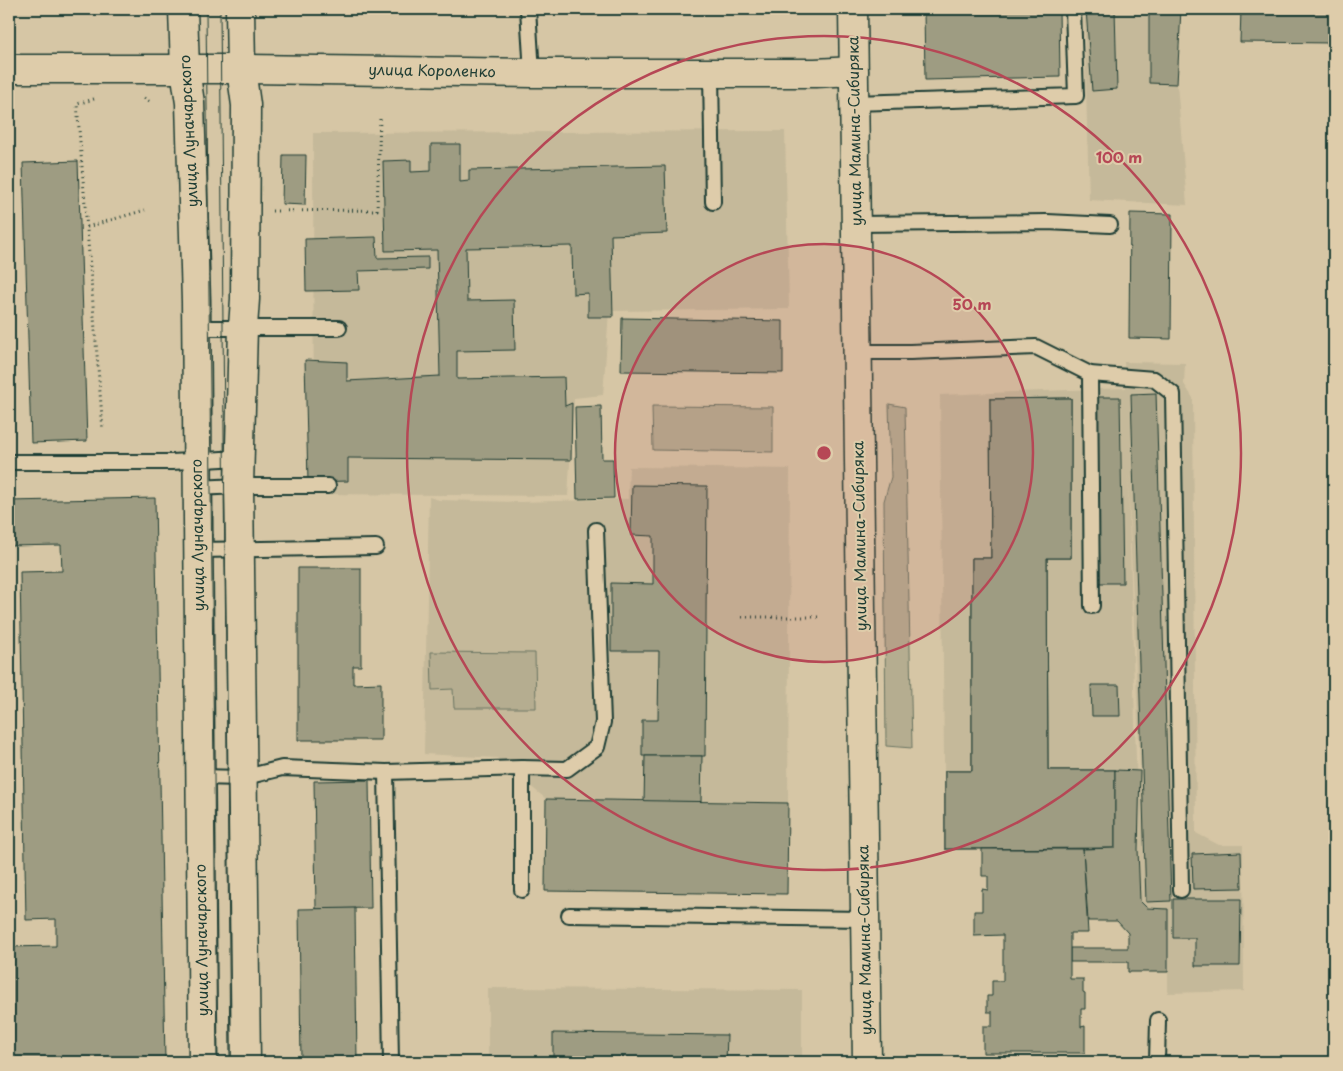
<svg xmlns="http://www.w3.org/2000/svg" width="1343" height="1071" font-family="'Playpen Sans',sans-serif">
  <style>
    .built { fill: #c5b99a; fill-rule: evenodd }
    .green { fill: #b5ad90; stroke: #6a7562 }
    .building { fill: #9e9c82; stroke: #1f3d34 }
    .lines { fill: none; stroke-linecap: round; stroke-linejoin: round }
    .lane-casing { stroke: #1f3d34; stroke-width: 18 }
    .street-casing { stroke: #1f3d34; stroke-width: 31 }
    .secondary-casing { stroke: #1f3d34; stroke-width: 31 }
    .path { stroke: #1f3d34; stroke-width: 3; stroke-dasharray: 1 4; stroke-linecap: butt }
    .lane { stroke: #deccaa; stroke-width: 14 }
    .street { stroke: #deccaa; stroke-width: 28 }
    .secondary { stroke: #deccaa; stroke-width: 28 }
    .tram { stroke: #1f3d34; stroke-width: 1 }
    .ring { fill: none; stroke: #b64755; stroke-width: 2.5 }
    .labels { text-anchor: middle; stroke-width: 4; stroke-linejoin: round; paint-order: stroke }
    .street-label { font-size: 15px; fill: #1f3d34; stroke: #deccaa }
    .centre { fill: #b64755; stroke: #deccaa; stroke-width: 2.5 }
    .ring-label { font-size: 15px; text-anchor: middle; font-weight: bold; fill: #b64755; stroke: #deccaa; stroke-width: 4; stroke-linejoin: round; paint-order: stroke }
  </style>
  <rect width="100%" height="100%" fill="#d6c6a5"/>
  <filter id="ink" filterUnits="userSpaceOnUse"><feTurbulence type="fractalNoise" baseFrequency=".02" numOctaves="2"/><feDisplacementMap in="SourceGraphic" scale="10" xChannelSelector="R" yChannelSelector="G"/><feConvolveMatrix kernelMatrix="1 2 1 2 8 2 1 2 1" color-interpolation-filters="sRGB"/></filter>
  <g filter="url(#ink)">
    <!-- built -->
    <g class="built">
      <path d="M1084,9h97l-4,75 10,121 -98,-5z"/>
      <path d="M785,131l4,178 -180,2 -6,84 -29,3 -6,98 -254,-2 -1,-361z"/>
      <path d="M1124,362l61,1 -1,21 9,14 3,435 23,12h24l1,146 -76,2v-84l-21,-1 -7,-7 -2,-52h-193l-5,-454 186,-7zM1128,475l12,296 -2,60z"/>
      <path d="M629,467l161,2 -2,334 -242,-4 -49,-41 -73,-4 5,-257 10,3 81,2 108,-3z"/>
      <path d="M488,988l314,2v72h-314z"/>
    </g>
    <!-- green -->
    <g class="green">
      <path d="M889,404l16,3 7,341 -26,-2 -2,-245 7,-24z"/>
      <path d="M652,406l121,1v45l-120,-2z"/>
      <path d="M431,652l104,1 1,55h-82l-1,-19 -21,1z"/>
    </g>
    <!-- building -->
    <g class="building">
      <path d="M302,9h182v1l-182,3z"/>
      <path d="M924,9h135l1,68 -135,3z"/>
      <path d="M1086,9h29l2,80 -25,2z"/>
      <path d="M1149,9h32l-4,75 -28,-1z"/>
      <path d="M1241,9h93v34l-94,-1z"/>
      <path d="M431,144h29v38l9,-1v-11l196,-4 2,67 -56,2 2,82h-25v-24l-15,1 -1,-48 -106,2 1,53 47,-1 1,50 -58,1v28l107,-2 1,29 7,-3 -1,57 -223,-2v23l-40,1 -3,-122 42,2v19l93,-5 -3,-126 -52,1 -2,-90 28,-1v12l20,-1z"/>
      <path d="M283,155h23l-1,50 -23,-1z"/>
      <path d="M78,161l9,280 -56,2 -8,-280z"/>
      <path d="M1130,213l42,1 -1,125 -42,-1z"/>
      <path d="M376,237l1,21 51,-1v12l-70,2 1,19 -53,1 -1,-52z"/>
      <path d="M622,318l161,3v52l-162,-2z"/>
      <path d="M1156,393l15,508 -25,1 -15,-508z"/>
      <path d="M1097,397h23l3,186h-23z"/>
      <path d="M1071,398v160h-24l1,212h67v78l-170,1v-78h27v-213h19l-1,-159z"/>
      <path d="M1071,398v160h-24l1,212h67v78l-170,1v-78h27v-213h19l-1,-159z"/>
      <path d="M601,406l1,53h11l1,39 -37,1 -2,-92z"/>
      <path d="M632,485l75,1 -2,270h-63v-36h16l1,-69h-48v-68l42,1v-48l-22,-1z"/>
      <path d="M155,498l10,564h-156v-115l47,-1v-27l-30,1 -6,-348 42,-1 -1,-26 -52,1v-45z"/>
      <path d="M298,568h63v98h-8v18l28,-1v57h-83z"/>
      <path d="M1091,685h28l1,31h-28z"/>
      <path d="M645,756h57l-1,46h-57z"/>
      <path d="M1115,770l25,1 -2,78 2,52 7,7 21,1v63h-40v-10h-58v-14h58v-15l-11,-12h-29l-5,-72 32,-1z"/>
      <path d="M369,780l2,128 -55,1 -2,-128z"/>
      <path d="M546,799l242,4 -1,91 -242,-3z"/>
      <path d="M982,849h101l5,84h-18v46h13v13l2,1v16h-4v18l4,-1v27h-102v-27h9v-14h-5v-16h5v-15h11v-46l-29,1v-25h8v-22l6,1v-14h-6z"/>
      <path d="M1241,852l1,36 -49,1 -1,-35z"/>
      <path d="M1173,899h68l-1,67h-45v-28h-22z"/>
      <path d="M355,908l2,154h-56l-2,-153z"/>
      <path d="M553,1033l174,2 -1,27h-173z"/>
    </g>
    <g class="lines">
      <defs>
        <g id="lane">
          <path d="M528,9l4,64"/>
          <path d="M711,72l2,130"/>
          <path d="M854,103l222,-7 -3,-87"/>
          <path d="M856,224l191,-2 63,3"/>
          <path d="M196,328h143"/>
          <path d="M857,352h53l126,-5 54,27 2,232"/>
          <path d="M1090,374l64,5 19,15 8,496"/>
          <path d="M9,462h163l67,-4"/>
          <path d="M197,488l42,-2h89"/>
          <path d="M198,550l178,-3"/>
          <path d="M522,768v122"/>
          <path d="M386,772l5,290"/>
          <path d="M200,777l42,1 40,-10 104,4 136,-4 45,1 30,-22 6,-25 -7,-192"/>
          <path d="M569,915l296,4"/>
          <path d="M1157,1062l1,-42"/>
        </g>
        <path id="street" d="M9,69h232l291,4h283l39,-2"/>
        <g id="secondary">
          <path d="M183,9l2,60 5,34 6,198 7,761"/>
          <path d="M240,9l1,60 5,36 -1,194 -2,28 -4,159 7,576"/>
          <path d="M853,9l14,1053"/>
        </g>
      </defs>
      <!-- lane casing -->
      <use href="#lane" class="lane-casing"/>
      <!-- street casing -->
      <use href="#street" class="street-casing"/>
      <!-- secondary casing -->
      <use href="#secondary" class="secondary-casing"/>
      <!-- path -->
      <g class="path">
        <path d="M144,98l6,4"/>
        <path d="M94,99l-17,5 26,326"/>
        <path d="M272,211l105,-1 3,-91"/>
        <path d="M87,227l58,-17"/>
        <path d="M742,617h76"/>
      </g>
      <!-- lane -->
      <use href="#lane" class="lane"/>
      <!-- street -->
      <use href="#street" class="street"/>
      <!-- secondary -->
      <use href="#secondary" class="secondary"/>
      <!-- tram -->
      <g class="tram">
        <path d="M206,9l11,1053"/>
        <path d="M220,9l10,1053"/>
      </g>
    </g>
  </g>
  <!-- distance rings -->
  <circle cx="824" cy="453" r="209" fill="#b64755" fill-opacity=".12"/>
  <g class="ring">
    <circle cx="824" cy="453" r="209"/>
    <circle cx="824" cy="453" r="417"/>
  </g>
  <g class="labels">
    <!-- street labels -->
    <g class="street-label">
      <text transform="translate(432 71) rotate(1)" y="5">улица Короленко</text>
      <text transform="translate(189 131) rotate(-93)" y="5">улица Луначарского</text>
      <text transform="translate(855 131) rotate(-91)" y="5">улица Мамина-Сибиряка</text>
      <text transform="translate(198 535) rotate(-91)" y="5">улица Луначарского</text>
      <text transform="translate(860 536) rotate(-91)" y="5">улица Мамина-Сибиряка</text>
      <text transform="translate(202 940) rotate(-91)" y="5">улица Луначарского</text>
      <text transform="translate(865 940) rotate(-91)" y="5">улица Мамина-Сибиряка</text>
    </g>
  </g>
  <circle cx="824" cy="453" r="8" class="centre"/>
  <g class="ring-label">
    <text x="1119" y="163">100 m</text>
    <text x="972" y="310">50 m</text>
  </g>
  <!-- margin -->
  <rect width="1343" height="1071" fill="none" stroke="#deccaa" stroke-width="30"/>
  <rect x="15" y="15" width="1313" height="1041" fill="none" stroke="#1f3d34" stroke-width="2" filter="url(#ink)"/>
</svg>
